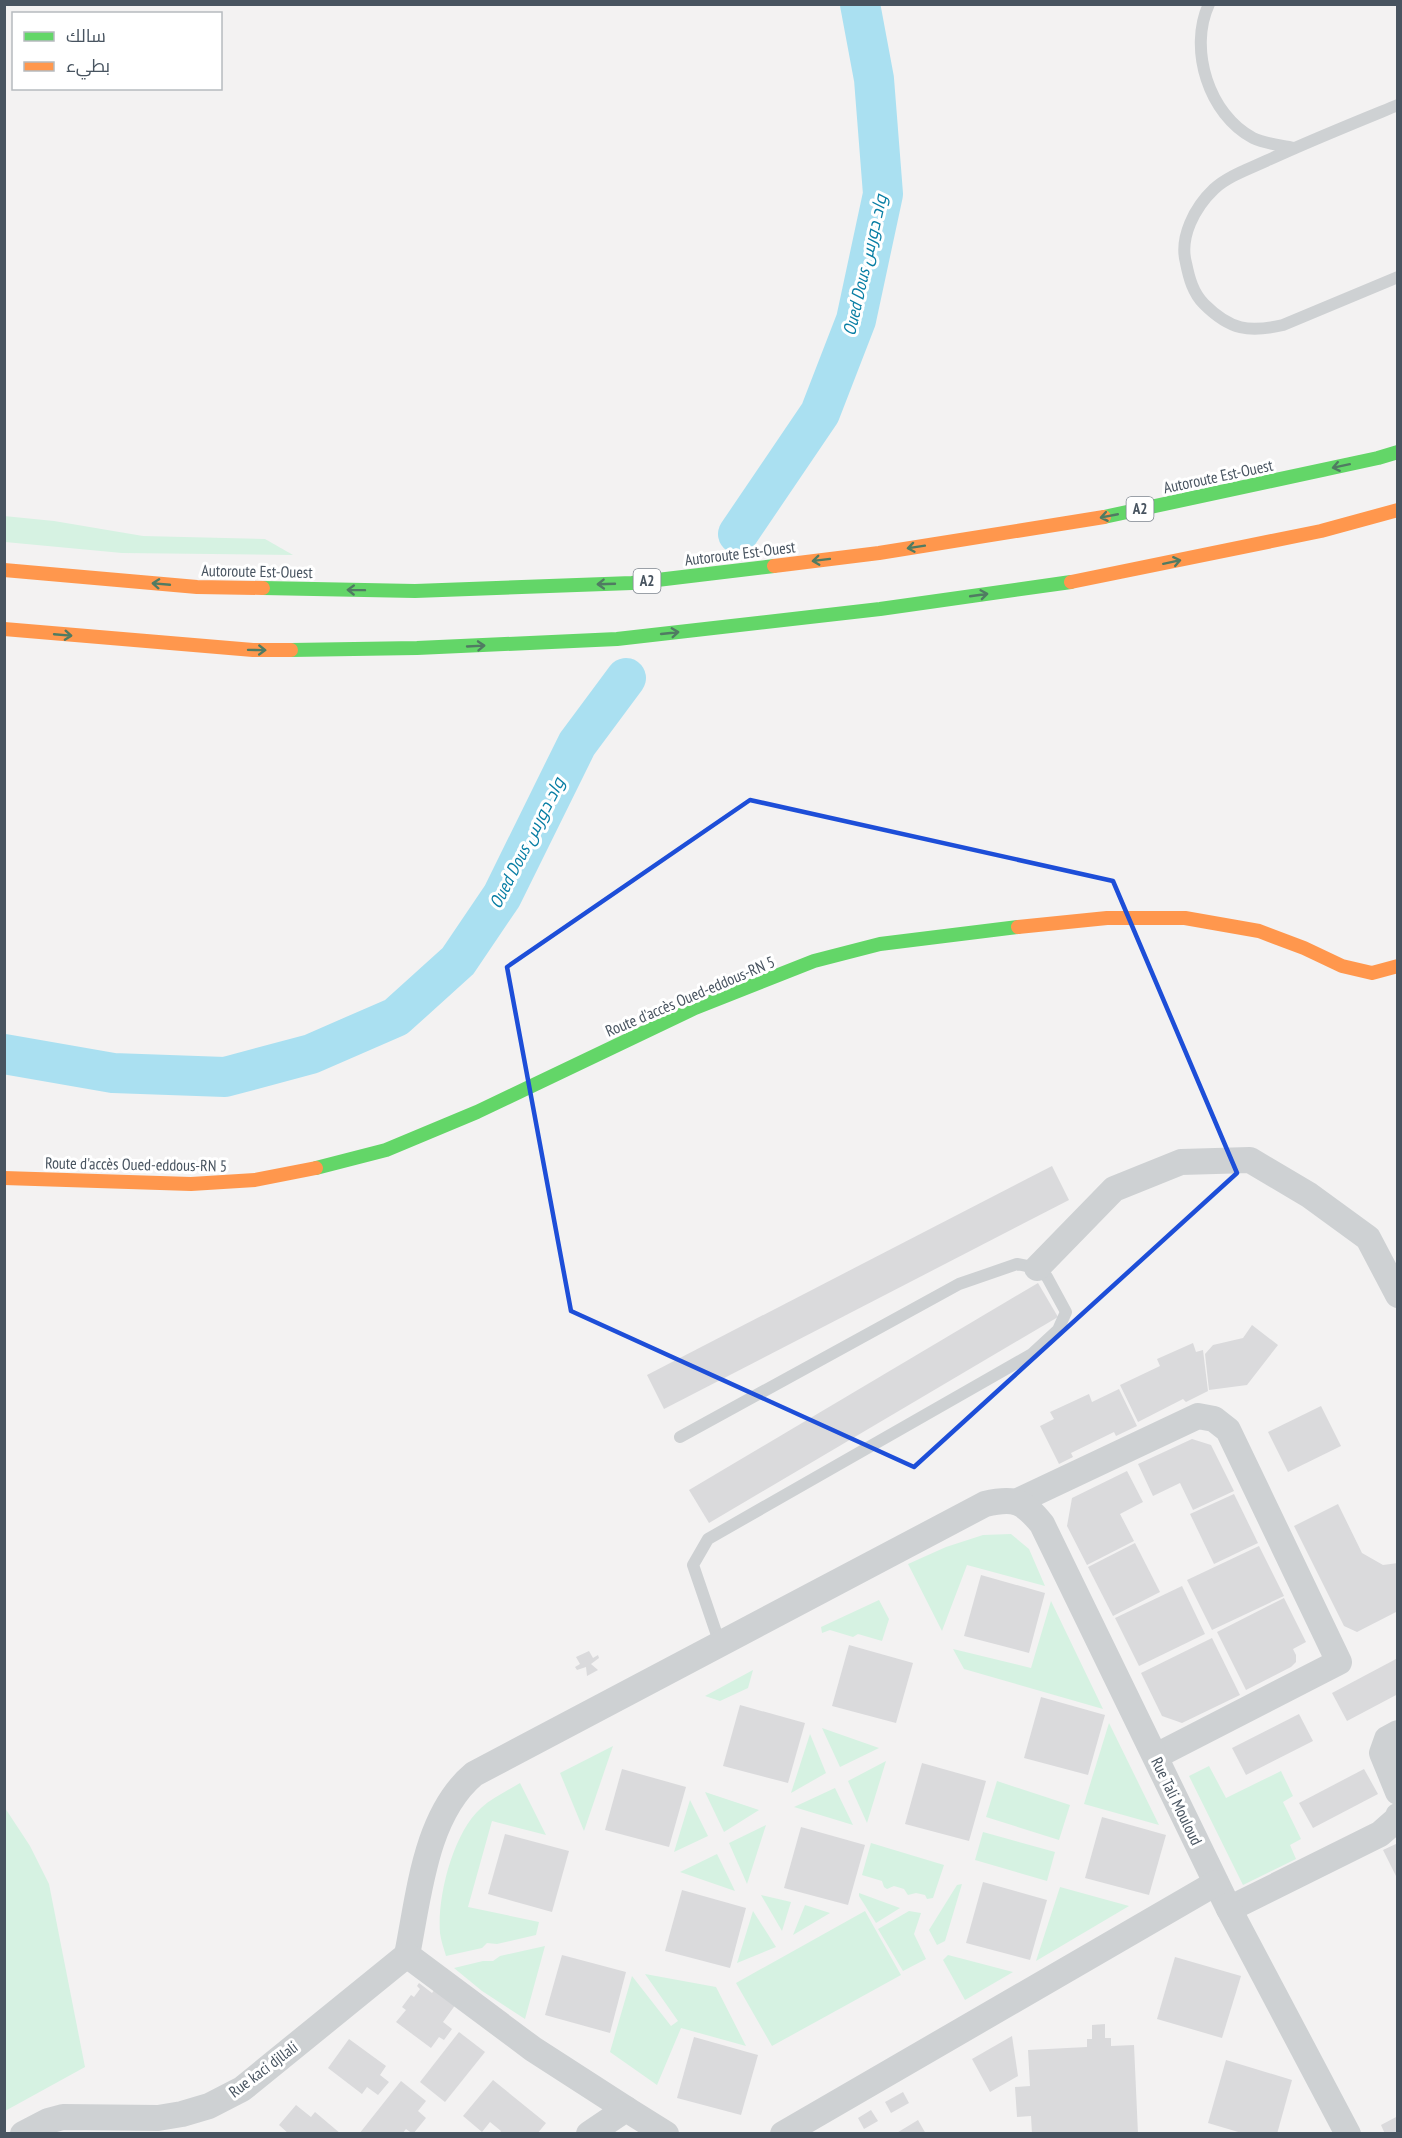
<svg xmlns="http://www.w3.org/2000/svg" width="1402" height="2138" font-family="'PT Sans Narrow',Cairo,sans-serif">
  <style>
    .green { fill: #d6f2e2 }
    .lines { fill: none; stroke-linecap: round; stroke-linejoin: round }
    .river { stroke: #aae0f1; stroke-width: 40 }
    .building { fill: #dadadc }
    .lane { stroke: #ced1d3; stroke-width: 12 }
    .street { stroke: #ced1d3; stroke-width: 26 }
    .fast { stroke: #63d668; stroke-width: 14 }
    .slow { stroke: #ff974d; stroke-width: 14 }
    .oneway { stroke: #507b62 }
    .marked { fill: none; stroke: #1d4ed8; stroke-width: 4.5; stroke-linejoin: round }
    .labels { text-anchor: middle; stroke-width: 6; stroke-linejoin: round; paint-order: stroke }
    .shield { fill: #fff; stroke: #7f8790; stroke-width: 1.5 }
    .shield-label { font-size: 15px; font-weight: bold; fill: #485460 }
    .street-label { font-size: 16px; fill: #485460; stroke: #fff }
    .water-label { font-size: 18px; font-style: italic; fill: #087ea4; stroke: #fff }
  </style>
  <rect width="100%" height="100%" fill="#f3f2f2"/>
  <!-- green -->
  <g class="green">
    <path d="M4,516l50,5 89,15 122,3 28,16 -171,-2 -117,-11z"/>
    <path d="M1011,1534l18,15 16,37 -78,-21 -25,66 -34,-67 38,-17 37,-12z"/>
    <path d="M879,1600l10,19 -7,22 -24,-7 -5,3 -23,-7 -8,3 -1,-6z"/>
    <path d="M1051,1601l52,108 -139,-40 -11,-20 78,19z"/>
    <path d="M753,1670l-5,18 -28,13 -15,-5z"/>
    <path d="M1109,1723l50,102 -75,-21z"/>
    <path d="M822,1728l57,20 -39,19z"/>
    <path d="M810,1734l16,39 -35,20z"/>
    <path d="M613,1746l-29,85 -24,-58z"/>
    <path d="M886,1761l-19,62 -19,-42z"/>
    <path d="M1209,1766l17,32 55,-27 12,25 -10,6 18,37 -11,6 6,14 -53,26 -54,-109z"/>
    <path d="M997,1781l73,24 -11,35 -73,-23z"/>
    <path d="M520,1783l26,52 -54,-14 -24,86 71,15 -3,13 -39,9 -10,-1 -5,5 -36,8c-2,-7 -5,-15 -6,-23 -3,-36 13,-100 41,-125 11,-10 26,-17 39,-25z"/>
    <path d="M835,1788l18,37 -59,-18z"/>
    <path d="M705,1792l54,18 -35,22z"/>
    <path d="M690,1800l18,36 -34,16z"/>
    <path d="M5,1808l25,38 19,38 36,183 -80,44z"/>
    <path d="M766,1825l-19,59 -18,-41z"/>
    <path d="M983,1832l72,20 -8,29 -72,-21z"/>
    <path d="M871,1843l73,22 -11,33 -6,1 -2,-4 -9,-2 -8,2 -4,-6 -10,-3 -7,3 -3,-2 -2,-6 -20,-6z"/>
    <path d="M717,1854l18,37 -55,-19z"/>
    <path d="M962,1884l-17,57 -8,4 -8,-15 28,-45z"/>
    <path d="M1060,1887l69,19 -93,55z"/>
    <path d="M859,1893l41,15 -24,15 -17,-27z"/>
    <path d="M761,1895l30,7 -9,29z"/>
    <path d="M805,1905l25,8 -37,22z"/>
    <path d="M753,1911l23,36 -39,16z"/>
    <path d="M865,1911l36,64 -129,71 -36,-63z"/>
    <path d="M909,1911l12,2 -7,21 12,25 -23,12 -25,-42z"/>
    <path d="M545,1946l-20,73 -43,-28 -28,-23 29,-7h10l7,-5z"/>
    <path d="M948,1955l65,17 -48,28 -22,-40z"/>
    <path d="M645,1974l71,13 30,59 -65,-18 -24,57 -47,-33 22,-76 39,50 7,-5z"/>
  </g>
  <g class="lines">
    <!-- river -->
    <g class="river">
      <path d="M738,534l82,-121 36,-93 27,-126 -9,-115 -14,-75"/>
      <path d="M4,1054l109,19 112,4 86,-23 85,-37 62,-56 44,-65 75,-152 49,-66"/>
    </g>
  </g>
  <!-- building -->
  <g class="building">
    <path d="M1052,1166l17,34 -405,209 -17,-34z"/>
    <path d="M1038,1283l20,34 -349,206 -20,-33z"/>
    <path d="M1252,1325l26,20 -31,40 -38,5 -4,-36 8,-9 30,-7z"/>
    <path d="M1193,1343l3,9 7,-2 5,41 -22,11 -3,-3 -45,23 -18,-37 40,-19 -3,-7z"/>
    <path d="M1119,1389l18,37 -21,10 -2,-4 -43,21 2,4 -14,7 -19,-38 14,-7 -4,-7 39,-18 3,8z"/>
    <path d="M1321,1406l20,40 -53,26 -20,-40z"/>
    <path d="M1192,1439l19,6 23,46 -41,19 -13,-27 -27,13 -15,-32z"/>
    <path d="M1127,1471l16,31 -23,12 14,27 -47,24 -20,-39 5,-28z"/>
    <path d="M1234,1494l24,49 -44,21 -24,-50z"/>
    <path d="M1338,1504l24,49 21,12 15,-2v48l-41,21 -13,-6 -50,-100z"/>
    <path d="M1135,1543l25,49 -47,24 -25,-49z"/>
    <path d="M1259,1546l25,50 -72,34 -25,-50z"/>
    <path d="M981,1575l64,18 -16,60 -65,-17z"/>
    <path d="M1182,1586l23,48 -66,32 -24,-48z"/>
    <path d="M1284,1598l22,44 -13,7 3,6v7l-5,5 -45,23 -29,-58z"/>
    <path d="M1212,1638l28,57 -58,28 -20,-7 -21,-43z"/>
    <path d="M849,1645l64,18 -17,60 -64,-17z"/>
    <path d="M589,1651l4,7 5,-3 1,3 -8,6 7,6 -11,6 -1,-9 -9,3 -2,-3 5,-3 -4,-7z"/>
    <path d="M1396,1659l2,35 -51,27 -15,-28z"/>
    <path d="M1041,1697l64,18 -17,60 -64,-17z"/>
    <path d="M740,1705l65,18 -17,60 -65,-17z"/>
    <path d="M1299,1714l14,27 -67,34 -14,-27z"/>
    <path d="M922,1763l64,18 -17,60 -64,-17z"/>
    <path d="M622,1769l64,18 -17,60 -64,-17z"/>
    <path d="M1364,1769l14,25 -65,34 -14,-25z"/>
    <path d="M1102,1817l64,18 -17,60 -64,-17z"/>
    <path d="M801,1827l64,18 -17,60 -64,-17z"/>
    <path d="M505,1834l64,17 -17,61 -64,-18z"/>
    <path d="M1398,1843v37l-15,-30z"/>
    <path d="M983,1882l64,18 -17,60 -64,-17z"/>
    <path d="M682,1890l64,18 -16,60 -65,-17z"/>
    <path d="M562,1955l64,17 -16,61 -65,-18z"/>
    <path d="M1175,1957l66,19 -19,62 -65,-19z"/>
    <path d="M419,1983l13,10 3,-4 21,15 -13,18 9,7 -8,11 -5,-3 -8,11 -35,-26 10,-12 -4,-3 9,-12 3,2 6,-8 -3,-3z"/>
    <path d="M1105,2024v14h6v8l23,-1 4,89h-106l-1,-18 -14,1 -2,-30 15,-1 -2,-36 59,-3v-8h5v-14z"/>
    <path d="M459,2032l26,20 -40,50 -25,-20z"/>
    <path d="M1012,2036l6,40 -28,16 -18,-33z"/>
    <path d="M694,2037l64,18 -17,60 -64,-17z"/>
    <path d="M349,2039l37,27 -6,9 9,7 -11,13 -11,-8 -5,7 -34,-26z"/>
    <path d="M1226,2060l66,20 -15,54h-32l-37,-11z"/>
    <path d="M493,2080l53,43 -9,11h-38l2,-3 -11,-9 -8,10 -19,-16z"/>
    <path d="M401,2081l25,20 -8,10 8,7 -13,16 -7,-5 -4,5h-43z"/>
    <path d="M903,2092l6,11 -18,10 -6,-11z"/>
    <path d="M296,2105l15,12 4,-5 26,22h-52l-10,-9z"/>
    <path d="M871,2110l7,11 -14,8 -6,-11z"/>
    <path d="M1398,2116v18h-13l-4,-9z"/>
    <path d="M918,2120l8,14h-31z"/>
  </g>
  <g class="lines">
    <!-- lane -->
    <g class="lane">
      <path d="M1209,4c-21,45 0,111 44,134 12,6 28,7 41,10"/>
      <path d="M1398,105c-44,18 -89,36 -132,56 -17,8 -38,15 -52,28 -19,18 -35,48 -28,74 3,15 7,30 18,41 26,26 45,29 79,21l115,-48"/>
      <path d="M680,1437l279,-153 58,-20 20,4 10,9 19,35 -8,18 -26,24 -324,185 -15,26 27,79"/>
    </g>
    <!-- street -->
    <g class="street">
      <path d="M1037,1268l77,-79 67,-27 69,-2 59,35 59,43 30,57"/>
      <path d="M1018,1501l180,-85 16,3 14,11 111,232 -183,94"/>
      <path d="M1398,1733l-11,6 -5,14 16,39"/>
      <path d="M1229,1909l151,-75 17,-15 1,-3"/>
      <path d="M626,2109l-93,-60 -126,-94c12,-59 18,-140 67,-181l511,-270c30,-7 38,-3 57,20l187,385 119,225"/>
      <path d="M23,2134l25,-13 15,-4 95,1 24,-4 27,-8 33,-17 165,-134"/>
      <path d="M589,2134l37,-25 40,25"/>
      <path d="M783,2134l433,-251"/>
    </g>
    <!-- fast -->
    <g class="fast">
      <path d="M1104,517l274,-59 20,-6"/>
      <path d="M263,588l152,3 217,-8 142,-17"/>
      <path d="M291,650l126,-2 200,-9 263,-30 191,-27"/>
      <path d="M316,1168l70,-18 91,-38 218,-104 119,-47 66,-17 138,-17"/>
    </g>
    <!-- slow -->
    <g class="slow">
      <path d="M774,566l105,-13 225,-36"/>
      <path d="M4,570l193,17 66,1"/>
      <path d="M1071,582l250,-51 77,-21"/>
      <path d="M4,629l249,21h38"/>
      <path d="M1018,927l89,-9h78l74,13 45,17 38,18 30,7 26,-7"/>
      <path d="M4,1178l187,6 64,-4 61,-12"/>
    </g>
  </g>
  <!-- one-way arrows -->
  <defs><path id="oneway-shaft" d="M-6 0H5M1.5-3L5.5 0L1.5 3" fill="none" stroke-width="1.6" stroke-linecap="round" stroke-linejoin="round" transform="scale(1.5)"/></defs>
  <g class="oneway">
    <use href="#oneway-shaft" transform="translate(1341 466) rotate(168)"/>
    <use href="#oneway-shaft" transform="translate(1109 516) rotate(169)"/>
    <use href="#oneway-shaft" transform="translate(916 547) rotate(171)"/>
    <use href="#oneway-shaft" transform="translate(821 560) rotate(173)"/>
    <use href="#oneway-shaft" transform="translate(1172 562) rotate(-12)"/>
    <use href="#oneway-shaft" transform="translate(161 584) rotate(-175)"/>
    <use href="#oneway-shaft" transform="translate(606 584) rotate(178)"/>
    <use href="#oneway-shaft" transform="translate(356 590) rotate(-179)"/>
    <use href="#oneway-shaft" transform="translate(979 595) rotate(-8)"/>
    <use href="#oneway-shaft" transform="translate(670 633) rotate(-6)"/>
    <use href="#oneway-shaft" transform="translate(63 635) rotate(5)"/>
    <use href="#oneway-shaft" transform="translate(476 646) rotate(-3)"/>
    <use href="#oneway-shaft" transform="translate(257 650) rotate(1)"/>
  </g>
  <!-- marked area -->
  <path class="marked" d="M750,800l363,81 124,292 -323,294 -343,-156 -64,-344z"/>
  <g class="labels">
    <!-- shield labels -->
    <g class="shield">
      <rect x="1126.5" y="497" width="27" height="24" rx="4.5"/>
      <rect x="633.5" y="569" width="27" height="24" rx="4.5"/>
    </g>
    <g class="shield-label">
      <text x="1140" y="514">A2</text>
      <text x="647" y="586">A2</text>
    </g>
    <!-- street labels -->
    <g class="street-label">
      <text transform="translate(1218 476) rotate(-12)" y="6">Autoroute Est-Ouest</text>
      <text transform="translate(740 553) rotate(-7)" y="6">Autoroute Est-Ouest</text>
      <text transform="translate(257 571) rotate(1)" y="6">Autoroute Est-Ouest</text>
      <text transform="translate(690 996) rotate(-23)" y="6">Route d'accès Oued-eddous-RN 5</text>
      <text transform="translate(136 1164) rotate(1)" y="6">Route d'accès Oued-eddous-RN 5</text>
      <text transform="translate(1177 1801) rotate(64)" y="6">Rue Tali Mouloud</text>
      <text transform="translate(263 2069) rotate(-37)" y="6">Rue kaci djllali</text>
    </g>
    <!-- water labels -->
    <g class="water-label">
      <text transform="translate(865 265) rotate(-77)" y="6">Oued Dous واد دورس</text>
      <text transform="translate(527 843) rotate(-63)" y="6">Oued Dous واد دورس</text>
    </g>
  </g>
  <!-- border -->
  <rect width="1402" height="2138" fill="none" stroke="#485460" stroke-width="12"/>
  <!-- legend -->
  <rect x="12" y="12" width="210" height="78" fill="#ffffff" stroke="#b6bbbf" stroke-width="1.5"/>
  <rect x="24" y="32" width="30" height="9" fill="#63d668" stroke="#b6bbbf" stroke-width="1.5"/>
  <text x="66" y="42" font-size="18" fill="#485460">سالك</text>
  <rect x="24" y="62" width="30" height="9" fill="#ff974d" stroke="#b6bbbf" stroke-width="1.5"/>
  <text x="66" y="72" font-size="18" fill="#485460">بطيء</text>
</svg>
